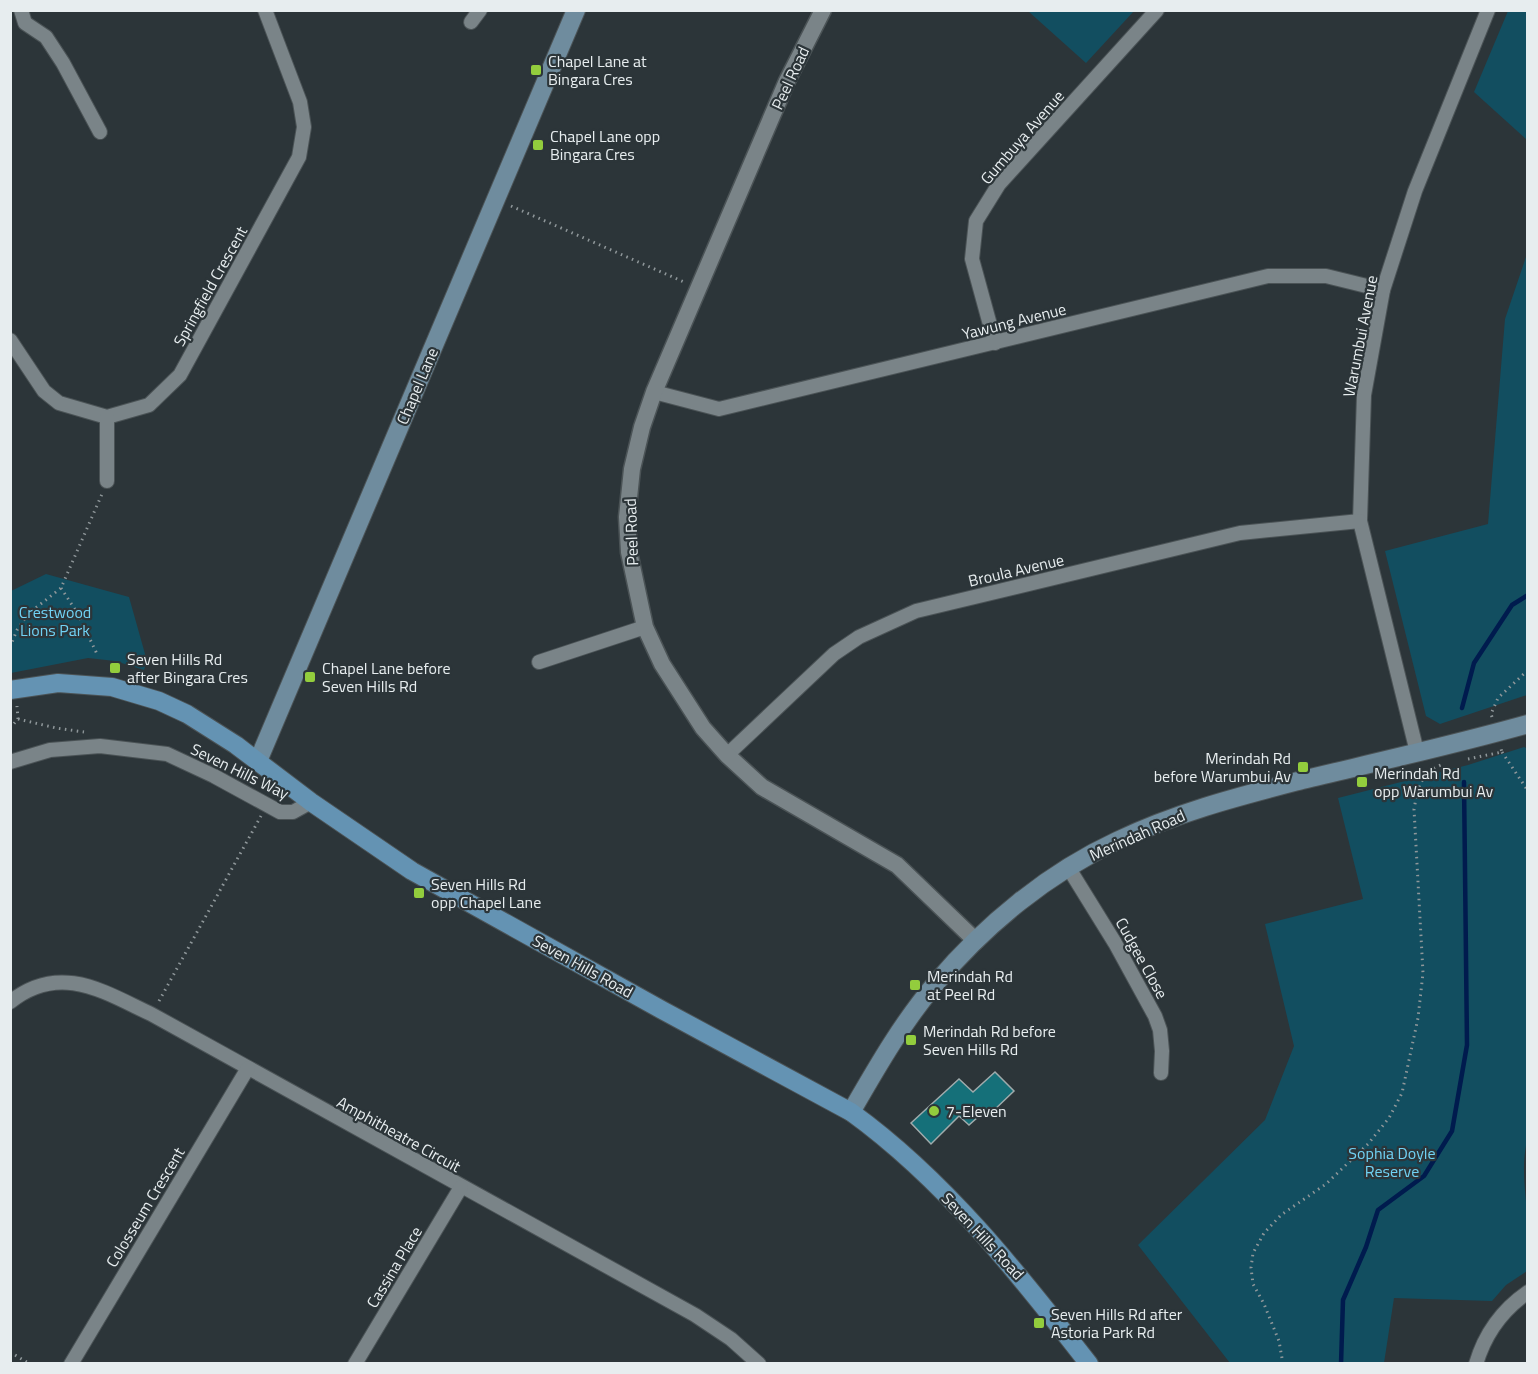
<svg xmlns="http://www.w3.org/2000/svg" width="1538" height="1374" font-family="'Titillium Web',sans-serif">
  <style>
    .green { fill: #124e60 }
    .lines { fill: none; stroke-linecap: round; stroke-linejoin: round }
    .stream { stroke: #001b4e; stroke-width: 4.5 }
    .building { fill: #157079; stroke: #9fabac; stroke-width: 1.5 }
    .minor-casing { stroke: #4b5356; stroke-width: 16 }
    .tertiary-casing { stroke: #4b5356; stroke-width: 19 }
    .secondary-casing { stroke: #4b5356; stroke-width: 20 }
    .primary-casing { stroke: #4b5356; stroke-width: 20 }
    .path { stroke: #8f979a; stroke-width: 3; stroke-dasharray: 1.5 4.5; stroke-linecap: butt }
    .minor { stroke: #7a8488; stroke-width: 14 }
    .tertiary { stroke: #7a8488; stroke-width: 16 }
    .secondary { stroke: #6f8c9e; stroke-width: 18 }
    .primary { stroke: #6493b3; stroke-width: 18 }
    .poi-dot { fill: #93cd3d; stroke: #2c3539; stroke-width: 2 }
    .labels { text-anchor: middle; stroke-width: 4.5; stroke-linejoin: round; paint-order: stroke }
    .poi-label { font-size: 16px; fill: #e7edef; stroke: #2c3539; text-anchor: start }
    .street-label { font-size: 16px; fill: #e7edef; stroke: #2c3539 }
    .park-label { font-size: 16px; fill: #70d2f4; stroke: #2c3539 }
  </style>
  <rect width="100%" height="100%" fill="#2c3539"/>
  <!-- green -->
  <g class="green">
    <path d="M1028,11h106l-48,52z"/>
    <path d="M1508,11h19v129l-53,-48z"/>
    <path d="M1527,254v441l-87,29 -14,-8 -41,-165 103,-27 17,-205z"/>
    <path d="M46,574l83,23 18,64 -3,9 -29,-9 -27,-3 -77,15v-82z"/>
    <path d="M1524,747l4,2v388c-8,28 -2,58 0,86 0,16 0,32 -1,48l-21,14 -14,16 -98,-3 -10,65h-154l-92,-118 127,-125 29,-74 -29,-122 98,-25 -25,-101 130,-33z"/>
  </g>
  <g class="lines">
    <!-- stream -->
    <g class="stream">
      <path d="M1462,708l12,-45 38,-58 16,-10"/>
      <path d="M1341,1364l2,-64 23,-53 12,-37 46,-34 28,-45 15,-86 -3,-263"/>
    </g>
  </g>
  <!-- building -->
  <path class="building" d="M995,1072l19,19 -23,22 -4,-4 -18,16 -10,-9 -28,28 -20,-21 48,-44 14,13z"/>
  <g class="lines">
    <defs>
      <g id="minor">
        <path d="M21,10l4,13 21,14 17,26 37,69"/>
        <path d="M471,22l9,-12"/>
        <path d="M10,340l34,51 15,12 48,14 42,-12 31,-30 119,-218 5,-30 -4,-25 -35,-92"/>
        <path d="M995,343l-23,-84 4,-38 23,-37 158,-174"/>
        <path d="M654,392l65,17 549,-133h58l57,14"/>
        <path d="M107,417v64"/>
        <path d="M539,662l106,-35"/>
        <path d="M1417,752l-57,-231 4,-126 19,-105 32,-99 73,-181"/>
        <path d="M727,755l107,-101 25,-17 57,-26 324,-78 120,-12"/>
        <path d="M10,762l40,-12 50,-4 67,8 47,22 66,36h13l18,-10"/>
        <path d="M1068,867l47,76 40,73 5,14 2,21 -1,22"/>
        <path d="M10,1002c50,-40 94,-10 141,12l544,301 36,24 28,25"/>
        <path d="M71,1364l177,-296"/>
        <path d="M355,1364l106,-177"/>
        <path d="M1476,1364c9,-31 26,-54 52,-72"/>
      </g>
      <path id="tertiary" d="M823,10l-36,71 -133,311 -12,35 -10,42 -5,48 2,35 16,75 17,37 41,64 24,27 35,32 135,78 79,76"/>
      <g id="secondary">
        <path d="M258,761l318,-751"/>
        <path d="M851,1112c26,-45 51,-89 85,-129 49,-58 112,-110 181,-142 61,-29 120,-44 185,-61 75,-18 151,-35 226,-56"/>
      </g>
      <path id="primary" d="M10,690l48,-7 54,4 47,14 28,13 49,31 75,57 101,69 250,139 189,102c94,68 167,161 238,252"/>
    </defs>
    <!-- minor casing -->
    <use href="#minor" class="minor-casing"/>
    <!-- tertiary casing -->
    <use href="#tertiary" class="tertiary-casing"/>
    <!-- secondary casing -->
    <use href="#secondary" class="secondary-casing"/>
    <!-- primary casing -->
    <use href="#primary" class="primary-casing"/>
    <!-- path -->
    <g class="path">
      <path d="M511,206l173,76"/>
      <path d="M61,588l17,26 19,40"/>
      <path d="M10,647l7,-17 11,-16 33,-26 41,-94"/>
      <path d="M1492,717l-1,-3 7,-16 30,-28"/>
      <path d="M18,719l38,9 28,4"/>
      <path d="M10,728l8,-9 -1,-13"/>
      <path d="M1502,752l26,39"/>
      <path d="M1468,759l34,-7 -2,-6"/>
      <path d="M159,1001l102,-185"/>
      <path d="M10,1352l20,12"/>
      <path d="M1283,1364l-4,-23 -15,-37 -11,-20 -2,-16 2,-15 11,-20 17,-18 45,-31 42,-40 21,-26 13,-25 16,-75 5,-45 -9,-164c4,-21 6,-35 27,-44"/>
    </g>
    <!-- minor -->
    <use href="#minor" class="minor"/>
    <!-- tertiary -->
    <use href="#tertiary" class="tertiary"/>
    <!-- secondary -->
    <use href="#secondary" class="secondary"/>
    <!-- primary -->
    <use href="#primary" class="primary"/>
  </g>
  <!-- markers -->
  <g class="poi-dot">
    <rect x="530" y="64" width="12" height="12" rx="3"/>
    <rect x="532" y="139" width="12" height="12" rx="3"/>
    <rect x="109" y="662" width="12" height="12" rx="3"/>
    <rect x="304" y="671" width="12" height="12" rx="3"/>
    <rect x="1297" y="761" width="12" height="12" rx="3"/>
    <rect x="1356" y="776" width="12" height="12" rx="3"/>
    <rect x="413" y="887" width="12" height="12" rx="3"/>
    <rect x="909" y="979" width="12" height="12" rx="3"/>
    <rect x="905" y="1034" width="12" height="12" rx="3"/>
    <circle cx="934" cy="1111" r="6"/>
    <rect x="1033" y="1317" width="12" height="12" rx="3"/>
  </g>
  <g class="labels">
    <!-- poi labels -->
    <g class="poi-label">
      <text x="548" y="67">Chapel Lane at<tspan x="548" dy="18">Bingara Cres</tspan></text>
      <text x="550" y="142">Chapel Lane opp<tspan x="550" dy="18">Bingara Cres</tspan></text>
      <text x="127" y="665">Seven Hills Rd<tspan x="127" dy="18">after Bingara Cres</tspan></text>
      <text x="322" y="674">Chapel Lane before<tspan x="322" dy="18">Seven Hills Rd</tspan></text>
      <text x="1291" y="764" text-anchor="end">Merindah Rd<tspan x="1291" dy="18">before Warumbui Av</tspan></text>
      <text x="1374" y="779">Merindah Rd<tspan x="1374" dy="18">opp Warumbui Av</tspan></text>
      <text x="431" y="890">Seven Hills Rd<tspan x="431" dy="18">opp Chapel Lane</tspan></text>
      <text x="927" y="982">Merindah Rd<tspan x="927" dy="18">at Peel Rd</tspan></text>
      <text x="923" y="1037">Merindah Rd before<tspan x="923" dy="18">Seven Hills Rd</tspan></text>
      <text x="946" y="1117">7-Eleven</text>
      <text x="1051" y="1320">Seven Hills Rd after<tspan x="1051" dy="18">Astoria Park Rd</tspan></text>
    </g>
    <!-- street labels -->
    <g class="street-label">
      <text transform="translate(790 78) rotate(-65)" y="6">Peel Road</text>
      <text transform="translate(1022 137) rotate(-49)" y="6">Gumbuya Avenue</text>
      <text transform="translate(210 286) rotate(-61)" y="6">Springfield Crescent</text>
      <text transform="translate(1014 321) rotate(-14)" y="6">Yawung Avenue</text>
      <text transform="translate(1360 336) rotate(-79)" y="6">Warumbui Avenue</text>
      <text transform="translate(417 386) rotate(-67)" y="6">Chapel Lane</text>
      <text transform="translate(631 532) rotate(-92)" y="6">Peel Road</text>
      <text transform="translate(1016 570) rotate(-13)" y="6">Broula Avenue</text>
      <text transform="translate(240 771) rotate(26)" y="6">Seven Hills Way</text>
      <text transform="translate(1137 835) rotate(-24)" y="6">Merindah Road</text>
      <text transform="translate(1142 958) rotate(61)" y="6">Cudgee Close</text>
      <text transform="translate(583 966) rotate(29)" y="6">Seven Hills Road</text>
      <text transform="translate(399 1134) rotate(29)" y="6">Amphitheatre Circuit</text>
      <text transform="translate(145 1207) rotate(-59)" y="6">Colosseum Crescent</text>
      <text transform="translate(983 1236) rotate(47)" y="6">Seven Hills Road</text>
      <text transform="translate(394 1267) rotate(-59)" y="6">Cassina Place</text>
    </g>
    <!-- park labels -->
    <g class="park-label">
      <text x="55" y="618">Crestwood<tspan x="55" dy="18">Lions Park</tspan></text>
      <text x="1392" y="1159">Sophia Doyle<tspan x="1392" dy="18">Reserve</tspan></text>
    </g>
  </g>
  <!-- border -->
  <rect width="1538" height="1374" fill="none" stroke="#e7edef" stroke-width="24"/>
</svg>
